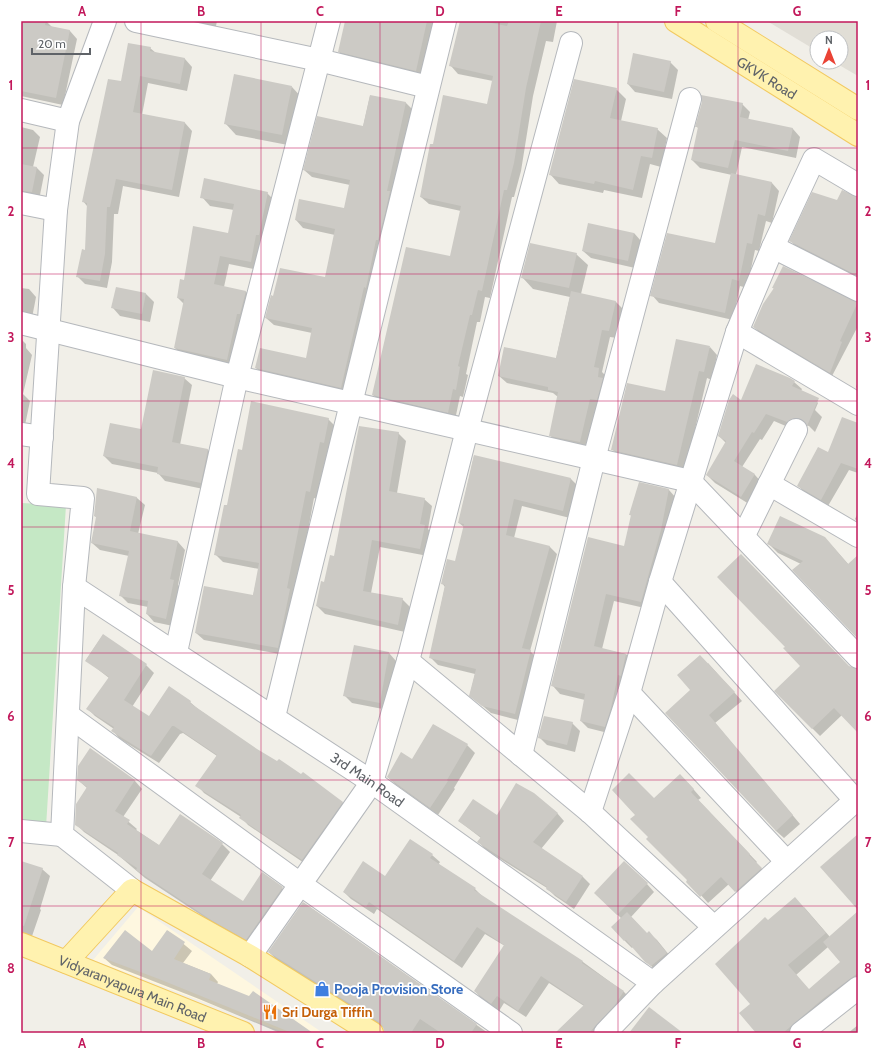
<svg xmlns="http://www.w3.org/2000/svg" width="879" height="1054" font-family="Cabin,sans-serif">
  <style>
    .commercial { fill: #fef7e0 }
    .education { fill: #e1ded6 }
    .green { fill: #c5e8c5 }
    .shadow { fill: #0003; fill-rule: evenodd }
    .building { fill: #cccac5 }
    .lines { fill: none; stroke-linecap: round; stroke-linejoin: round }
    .minor-casing { stroke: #b5b8bc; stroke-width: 24 }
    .major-casing { stroke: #f2c960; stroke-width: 24 }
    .minor { stroke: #fff; stroke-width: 22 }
    .major { stroke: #fff2af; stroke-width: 22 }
    .grid { fill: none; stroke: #c2185b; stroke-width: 1; stroke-opacity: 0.55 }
    .labels { text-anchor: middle; stroke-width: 3.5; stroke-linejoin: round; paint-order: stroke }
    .street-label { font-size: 14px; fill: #5f6368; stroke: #fff }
    .shop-label { font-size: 14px; font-weight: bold; fill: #366cbe; stroke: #fff; text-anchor: start }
    .food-label { font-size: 14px; font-weight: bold; fill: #c56008; stroke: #fff; text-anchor: start }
    .neatline { fill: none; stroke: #c2185b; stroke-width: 1.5 }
    .grid-label { font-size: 13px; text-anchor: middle; font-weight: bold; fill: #c2185b }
  </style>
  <rect width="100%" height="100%" fill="#f1efe8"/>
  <!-- commercial -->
  <path class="commercial" d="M138,907l185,126h-37l-193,-73z"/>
  <!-- education -->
  <path class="education" d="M767,21h91v55l-24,-14h7v-24h-24v13z"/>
  <!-- green -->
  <path class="green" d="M21,503l45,2 -20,322 -25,-2z"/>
  <!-- shadow -->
  <g class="shadow">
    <path d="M21,21h25l6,6 18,4 7,8 -14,66 -42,-9z"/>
    <path d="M170,21h47l-2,10z"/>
    <path d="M346,21h90l-12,57 -77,-19 -8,-7z"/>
    <path d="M461,21h96l-4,21 -7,-1 -13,55 -12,75 -7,26h-2l-22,101 -5,-1 -5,25h-3l-11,52 2,1 -5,22 -3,-1 -5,24 -74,-18 -8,-7 78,-138 10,-46 -32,-7 -8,-7 13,-52 54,-40 5,-24 -35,-7 -7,-8z"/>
    <path d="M150,48l6,5 29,6 7,8 -5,24 -39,-8 -6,32 43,8 7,8 -13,66 -56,-11 -5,28h-4l-2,48 -5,26 -22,-4 -8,-8 9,-25 1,-45 -4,-5 38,-119z"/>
    <path d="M670,62l8,8 -6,29 -37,-7 -7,-8z"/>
    <path d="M292,87l11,12 -10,47 -57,-11 -11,-12z"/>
    <path d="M616,89l10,10 -5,22 36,8 10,9 -6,29 -11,-3 -8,34 -38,-8 -1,3 -44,-9 -9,-10z"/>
    <path d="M370,96l36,7 8,8 -65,284 -85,-19 -8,-8 51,-9 5,-26 -38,-8 -8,-7 60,-40 9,-43 -32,-7 -7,-8 49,-10 5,-25 -38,-8 -8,-7 59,-43z"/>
    <path d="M742,104l8,8 -2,8 45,9 7,8 -4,21 -54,-11 -6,28 36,8 7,8 -7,32 -6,-2 -7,30 -4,-1 -8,38 -7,-2 -7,34 -74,-17 -7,-8 64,-51 16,-69 -32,-7 -8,-8 7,-31 -2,-2z"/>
    <path d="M21,127l12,3 7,7 -7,30 4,1 7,7 -5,25 -18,-1z"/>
    <path d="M267,193l9,9 -17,68 -30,-6 -5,23 22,5 9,8 -19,69 -52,-12 -9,-9 9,-44 -6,-6 7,-17 44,-47 5,-24 -24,-4 -8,-9z"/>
    <path d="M858,200v79l-60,-30 -7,-8 46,-40z"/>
    <path d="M634,233l7,8 -6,27 -44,-10 -8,-7z"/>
    <path d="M576,254l12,11 -7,29 35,8 7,7 -6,29 -7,-1 -8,35 5,5 -19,72 -31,-6 -7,-8 8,-38 -5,-4 -46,-10 -8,-7 57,-17 14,-62 -37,-8 -11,-12z"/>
    <path d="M21,288l8,1 7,8 -4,21 -11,3z"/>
    <path d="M117,288l29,6 8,8 -4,20 -30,-6 -7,-8z"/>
    <path d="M773,288l85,15v23l-26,50 -71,-42 -7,-7 20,-38z"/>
    <path d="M21,339l5,5v4l6,7 -9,39 7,7 -6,29 -3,3z"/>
    <path d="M710,347l7,8 -5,25 -5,-2 -22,94 -65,-15 -7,-7z"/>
    <path d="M184,378l8,7 -12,60 28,5 7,8 -7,32 -43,-9 -7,-8 -46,-9 -8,-8 38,-26z"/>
    <path d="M858,381v8l-2,-2z"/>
    <path d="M794,382l8,7 -1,2 10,4 7,8 -3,7 7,7 -7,15 -6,-6 -6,-1 -8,5 -21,-9 -12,19 -2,-1 -18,28 13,8 7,8 -13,21 -34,-21 -8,-8 19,-32 -7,-7 23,-35z"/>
    <path d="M328,419l8,8 -4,23 -4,-1 -11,50 -3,-1 -29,157 -81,-15 -8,-7 57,-37 6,-27 -36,-7 -8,-8 28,-103z"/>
    <path d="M858,424v49l-9,-3 -21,36 -23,-13 -7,-8z"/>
    <path d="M398,433l8,8 -9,52 27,6 8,7 -4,23 4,5 -4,22 -48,-9 -9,46 31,6 8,8 -5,25 -80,-18 -8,-8 18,-49z"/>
    <path d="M474,456l97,23 7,7 -8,32 -48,-12 -8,32 36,9 7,7 -27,97 8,8 -16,62 -31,-8 -21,-18 5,-21 -37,-9 -8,-8 15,-70 -3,-4 14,-21 8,-35 -5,-4z"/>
    <path d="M640,483l29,7 7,8 -27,111 -35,-8 -12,48 24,5 7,8 -21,72 -24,-6 -7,-7 4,-21 -25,-6 -7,-8 72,-139 7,-31 -2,-1z"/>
    <path d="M98,490l39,8 8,7 -7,29 40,8 7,8 -7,35 3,3 -8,38 -19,-4 -7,-8 1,-7 -20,-4 -8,-8 9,-39 -29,-6 -8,-7 5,-25 -2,-2z"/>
    <path d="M858,513v9l-3,-3z"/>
    <path d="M769,544l64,3 16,18 9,-6v78l-57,-73 -23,-11z"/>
    <path d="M103,635l43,30 8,8 -22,34 17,11 41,-16 8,7 58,41 86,52 8,8 -40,57 -62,-42 -7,-8 -37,-24 -7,-8 20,-29 -34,-23 -3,1 -21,29 -39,-24 -7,-8 1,-2 -19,-13 -7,-7 21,-31 -23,-18z"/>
    <path d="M389,653l7,8 -8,49 -36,-7 -8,-8z"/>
    <path d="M708,663l34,38 -27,22 85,101 -16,14 -8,-7 -85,-141z"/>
    <path d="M858,682v49l-16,-16 -22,21 -45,-45z"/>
    <path d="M572,723l8,8 -5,21 -28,-7 -8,-8z"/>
    <path d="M434,725l33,20 8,8 -21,35 1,1 -17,26 -43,-31 -7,-7 25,-16z"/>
    <path d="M90,749l45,32 7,8 -19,28 14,12 -1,1 24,16 62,-2 8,8 -20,29 33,21 39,-14 8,7 -36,51 -35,-19 -74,-49 -27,-23 -34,-23 -8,-8 11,-36 -9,-8z"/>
    <path d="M688,783l13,15 -3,2 59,62 -1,1 13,13 -26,23 -14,-15 -21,19 -59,-66 5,-37z"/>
    <path d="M557,813l7,8 -23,28 42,28 7,7 -16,25 -19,-13 -8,-8 -61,-38 -7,-8 2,-4 -22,-17 39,-5z"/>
    <path d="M432,855l8,7 -2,3 37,24 8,8 100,65 41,30 7,7 -28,34h-47l28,-27 -35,-23 -23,34 -22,-14 -5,8 -17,-12 -7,-8 30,-45 -20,-12 -23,34 -85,-59 -3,5 -23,-15 -7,-7 42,-14z"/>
    <path d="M21,863l21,6 8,7 -10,33 1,1 -10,29 -10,-3z"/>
    <path d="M647,884l7,8 -23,25 16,17 2,-1 8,7 17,21 -20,8 -21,-22 -1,1 -7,-7 -3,-22 -27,-26z"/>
    <path d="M304,903l184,130h-104v-5l-107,-68 -8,-8z"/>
    <path d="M804,907l26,30 28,-24v75l-56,45h-45l-6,-29 17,-82zM828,947l13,15 -32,28 -13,-15z"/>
    <path d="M168,931l24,20 -9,12 28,11 7,8 -1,2 93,49h-30l-81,-34 -87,-34 -8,-7 48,-5z"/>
    <path d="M858,1025v8h-10z"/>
  </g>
  <!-- building -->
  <g class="building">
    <path d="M21,21h25l-1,4 25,5 -14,68 -35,-7z"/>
    <path d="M345,21h82l-11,50 -78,-19z"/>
    <path d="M460,21h21l26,5 2,-5h32l-15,67 -12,75 -7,27h-3l-22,101 -4,-1 -6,25h-2l-12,51 2,1 -4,23 -3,-1 -5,24 -76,-18 34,-148 44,9 11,-50 -41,-9 10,-53h3l10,-49 44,9 6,-28 -44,-10z"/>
    <path d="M128,43l23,4 -1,4 35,7 -5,26 -40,-8 -7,36 52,10 -13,68 -56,-11 -6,28h-3l-2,47 -5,27 -24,-4 6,-28 3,1 2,-47 -5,-1 26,-123 13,2z"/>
    <path d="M633,53l38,8 -7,31 -37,-8z"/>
    <path d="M234,74l58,12 -10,49 -58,-11z"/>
    <path d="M574,79l43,9 -7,30 48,10 -6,30 -11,-2 -8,34 -38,-9 -1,3 -45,-9z"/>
    <path d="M370,95l36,7 -19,89h3l-5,23 -7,26h-2l-10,48 -2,-1 -23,101 -86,-20 5,-20 46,10 6,-30 -47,-10 6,-23 2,1 7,-28 45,9 10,-48 -40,-9 4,-21 45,9 6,-28 -47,-10 14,-54 46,10z"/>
    <path d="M701,95l42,8 -3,14 53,11 -5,23 -53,-11 -7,28 -37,-8 7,-33h-3l7,-25z"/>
    <path d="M21,164l16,3 -5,25 -11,-1z"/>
    <path d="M731,173l41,9 -7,34 -7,-2 -6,30 -5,-1 -8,38 -7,-2 -7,34 -75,-17 17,-63 48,10z"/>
    <path d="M204,178l64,14 -9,43h-3l-5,27 -31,-6 -6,28 32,7 -6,23h-3l-10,46 -53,-12 10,-49 -7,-1 3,-19 4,1 9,-54 35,7 6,-29 -34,-6z"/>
    <path d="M842,190l16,7v79l-69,-35 23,-49 25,8z"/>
    <path d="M588,223l46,10 -6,28 -46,-10z"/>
    <path d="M530,243l47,10 -8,35 -48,-10z"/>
    <path d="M783,266l75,36 -18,39 2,1 -12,31 -77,-46 10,-23 11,-16h-2z"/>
    <path d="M116,287l30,6 -4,21 -31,-6z"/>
    <path d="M571,291l45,10 -7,30 -7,-1 -8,37 5,1 -1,9 5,1 -6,22 -7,-1 -10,43 -31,-6 9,-44 -10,-2v-3l-50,-11 6,-29 52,11z"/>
    <path d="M676,339l34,7 -6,26 -5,-1 -22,94 -66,-15 16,-67 38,8z"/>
    <path d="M756,364l34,14 5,3 -3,5 27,12 -12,28 -6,-7 -6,-1 -8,4 -21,-8 -12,19 -2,-1 -18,29 21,13 -14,23 -35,-22 20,-34 -8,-5 11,-36 4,-6 8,6z"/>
    <path d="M153,370l32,7 -13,65 36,7 -7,34 -44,-9 1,-7 -55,-11 7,-33 31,6z"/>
    <path d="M251,401l78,17 -5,25 -4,-1 -10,50 -4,-1 -19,97 3,1 -12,59 -83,-15 9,-47 49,9 6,-32 -45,-8 10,-50h3l11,-56 4,1z"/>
    <path d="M842,417l16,6v46l-17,-6 -20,37 -24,-14 21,-39 10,5z"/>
    <path d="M359,426l40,6 -10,59 36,7 -5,26 5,1 -5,24 -48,-9 -9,51 40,7 -5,27 -82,-19 5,-25 3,1 6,-27 4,1z"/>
    <path d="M474,455l97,23 -8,33 -49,-12 -8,36 44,11 -28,102 9,2 -16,64 -33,-8 -13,-10 7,-27 -47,-11 16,-73 -4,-1 6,-25 8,2 9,-37 -6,-1z"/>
    <path d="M639,482l30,7 -8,41 -20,72 -35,-8 -12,52 32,8 -5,22 -3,-1 -7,33 -6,19 -25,-6 5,-27 -34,-8 37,-149 36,9 7,-31h-2z"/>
    <path d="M97,488l40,9 -7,34 48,10 -8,38 4,1 -8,39 -20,-5 2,-13 -29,-5 10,-45 -38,-8 5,-26 -2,-1z"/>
    <path d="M780,516l45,21 23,27 10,-9v84l-66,-69 11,-9 -36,-17z"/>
    <path d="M741,554l108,112 9,3v64l-24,-25 -22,21 -38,-38 26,-25 -17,-18 2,-1 -68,-70z"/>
    <path d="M103,634l44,30 -23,36 25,16 20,-30 22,15 -1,2 67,46 20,12 2,-2 22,15 2,-2 40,30 -41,58 -63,-42 2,-3 -46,-29 22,-31 -43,-29h-2l-21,30 -40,-25 3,-4 -28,-18 23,-32 -24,-16z"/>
    <path d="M354,645l35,7 -9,51 -37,-7z"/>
    <path d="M700,655l35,37 -26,23 84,100 -17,16 -111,-118 25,-23 -13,-15z"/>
    <path d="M544,716l29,6 -6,23 -29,-7z"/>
    <path d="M433,724l35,20 -21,36 1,1 -18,27 -43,-31 14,-25 11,7z"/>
    <path d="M90,748l45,32 -20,31 15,9 -3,4 32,21 21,-31 43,29 -21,31 41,27 19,-29 21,15 -37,53 -35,-20 -75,-50 1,-2 -20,-13 1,-2 -43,-28 1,-21 11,-17 -10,-7 1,-14z"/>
    <path d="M629,773l25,25 26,-24 14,15 -3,3 59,62 -1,1 13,13 -27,24 -14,-15 -21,20 -14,-15 1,-2 -41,-41 2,-2 -18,-18 5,-4 -23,-25z"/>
    <path d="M516,783l18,10 24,20 -25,29 50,34 -17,26 -20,-13 1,-2 -70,-45 4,-5 -23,-16 15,-22 24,16z"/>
    <path d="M858,834v76l-38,-43z"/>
    <path d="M410,839l23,15 -3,4 46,30 -2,2 109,71 -1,2 42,28 -9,14 -26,28h-34l29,-28 -43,-29 -23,35 -21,-15 -6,8 -17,-13 30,-46 -27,-18 -23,34 -85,-59 -3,5 -23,-15 20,-31 22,15z"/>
    <path d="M21,861l22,7 -19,58 -3,-1z"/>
    <path d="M624,861l24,22 -31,32 -23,-22z"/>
    <path d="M795,897l31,36 -38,32 21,24 31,-27 -17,-20 35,-31v62l-34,25 -41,35h-27l-17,-20 11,-9 -35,-40 50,-47 3,3z"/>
    <path d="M303,902l174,122 -6,9h-30l-21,-14 -9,14h-27l-1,-6 -4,-5 -111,-70z"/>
    <path d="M627,912l20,21 2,-2 18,22 -16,13 -6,-4 -19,-22 -2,1 -13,-14z"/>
    <path d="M125,930l27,21 15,-21 18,12 -11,17 37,15 -2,6 40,16 4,-5 60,42h-21l-133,-54 -56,-21z"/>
    <path d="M649,1007l34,26h-54z"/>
  </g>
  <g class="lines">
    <defs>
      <g id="minor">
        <path d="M105,21l-37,100 -12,89 -18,284 45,4 -9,89 -12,248 70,55"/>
        <path d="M136,21l183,39 109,27"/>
        <path d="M21,110l47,11"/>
        <path d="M21,203l35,7"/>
        <path d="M773,247l85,43"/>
        <path d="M21,323l216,54 453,104 168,176"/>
        <path d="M737,332l121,72"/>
        <path d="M21,434l21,3"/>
        <path d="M769,484l89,52"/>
        <path d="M743,537l53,-107"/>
        <path d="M660,582l195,218"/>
        <path id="s1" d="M74,587l298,195 281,201"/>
        <path d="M176,652l61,-275 92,-356"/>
        <path d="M408,661l182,151 124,115"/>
        <path d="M629,693l158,169"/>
        <path d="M69,716l231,168 211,149"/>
        <path d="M274,717l171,-696"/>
        <path d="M521,755l73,-296 96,-360"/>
        <path d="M590,812l39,-119 31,-111 77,-250 36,-85 41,-88 44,26"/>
        <path d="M21,831l41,4"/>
        <path d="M250,956l122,-174 36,-121 59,-231 104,-387"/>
        <path d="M605,1033l48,-50 205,-185"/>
        <path d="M801,1033l57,-45"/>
      </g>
      <g id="major">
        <path id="s2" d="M676,21l182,114"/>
        <path d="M717,21l141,88"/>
        <path id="s3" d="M21,944l222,89"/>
        <path d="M66,962l66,-72 118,66 122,77"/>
      </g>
    </defs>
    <!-- minor casing -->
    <use href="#minor" class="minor-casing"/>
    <!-- major casing -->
    <use href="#major" class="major-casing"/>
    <!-- minor -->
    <use href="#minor" class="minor"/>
    <!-- major -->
    <use href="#major" class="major"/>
  </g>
  <!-- grid -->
  <path class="grid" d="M141,21v1012M261,21v1012M380,21v1012M499,21v1012M618,21v1012M738,21v1012M21,148h837M21,274h837M21,401h837M21,527h837M21,653h837M21,780h837M21,906h837"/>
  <!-- icons -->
  <defs>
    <symbol id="shop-bare" viewBox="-9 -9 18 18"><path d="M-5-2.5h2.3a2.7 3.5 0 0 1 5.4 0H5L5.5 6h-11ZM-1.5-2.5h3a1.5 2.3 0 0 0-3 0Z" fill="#3f7fe0" stroke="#fff" stroke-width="2.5" paint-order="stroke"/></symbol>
    <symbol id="restaurant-bare" viewBox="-9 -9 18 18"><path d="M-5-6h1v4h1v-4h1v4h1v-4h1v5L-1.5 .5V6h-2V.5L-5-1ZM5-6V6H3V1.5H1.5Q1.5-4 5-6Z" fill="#e8710a" stroke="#fff" stroke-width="2.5" paint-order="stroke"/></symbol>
  </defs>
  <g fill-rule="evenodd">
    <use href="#shop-bare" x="311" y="978" width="22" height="22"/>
    <use href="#restaurant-bare" x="259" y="1001" width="22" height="22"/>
  </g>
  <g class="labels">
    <!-- street labels -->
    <g class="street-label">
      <text dy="5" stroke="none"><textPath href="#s2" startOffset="107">GKVK Road</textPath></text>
      <text dy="5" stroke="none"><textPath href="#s1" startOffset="351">3rd Main Road</textPath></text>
      <text dy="5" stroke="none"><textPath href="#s3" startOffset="120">Vidyaranyapura Main Road</textPath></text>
    </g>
    <!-- shop labels -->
    <g class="shop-label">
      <text x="334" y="994">Pooja Provision Store</text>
    </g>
    <!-- food labels -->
    <g class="food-label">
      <text x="282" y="1017">Sri Durga Tiffin</text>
    </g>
  </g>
  <!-- border -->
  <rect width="879" height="1054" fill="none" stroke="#ffffff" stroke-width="44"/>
  <!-- north arrow -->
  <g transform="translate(829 50)"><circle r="19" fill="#ffffff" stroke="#bfc1c3"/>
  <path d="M0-3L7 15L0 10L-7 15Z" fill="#ea4335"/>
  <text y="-6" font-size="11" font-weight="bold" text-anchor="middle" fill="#5f6368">N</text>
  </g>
  <!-- scale -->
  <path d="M32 48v6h58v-6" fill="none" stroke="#5f6368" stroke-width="2"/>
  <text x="38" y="48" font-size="12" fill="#5f6368" stroke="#ffffff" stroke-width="3" paint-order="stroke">20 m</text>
  <rect x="22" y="22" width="835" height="1010" class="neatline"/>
  <g class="grid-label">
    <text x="82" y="16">A</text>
    <text x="201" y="16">B</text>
    <text x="320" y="16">C</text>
    <text x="440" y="16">D</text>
    <text x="559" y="16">E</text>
    <text x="678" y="16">F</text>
    <text x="797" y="16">G</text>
    <text x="11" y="90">1</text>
    <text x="868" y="90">1</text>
    <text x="11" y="216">2</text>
    <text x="868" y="216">2</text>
    <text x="11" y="342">3</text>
    <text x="868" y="342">3</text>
    <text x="11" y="468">4</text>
    <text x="868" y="468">4</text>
    <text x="11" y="595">5</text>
    <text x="868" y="595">5</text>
    <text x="11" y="721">6</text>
    <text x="868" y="721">6</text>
    <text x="11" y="847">7</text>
    <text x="868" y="847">7</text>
    <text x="11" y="973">8</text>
    <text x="868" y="973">8</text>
    <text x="82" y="1048">A</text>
    <text x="201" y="1048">B</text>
    <text x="320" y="1048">C</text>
    <text x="440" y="1048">D</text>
    <text x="559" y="1048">E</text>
    <text x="678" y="1048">F</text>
    <text x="797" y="1048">G</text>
  </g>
</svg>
